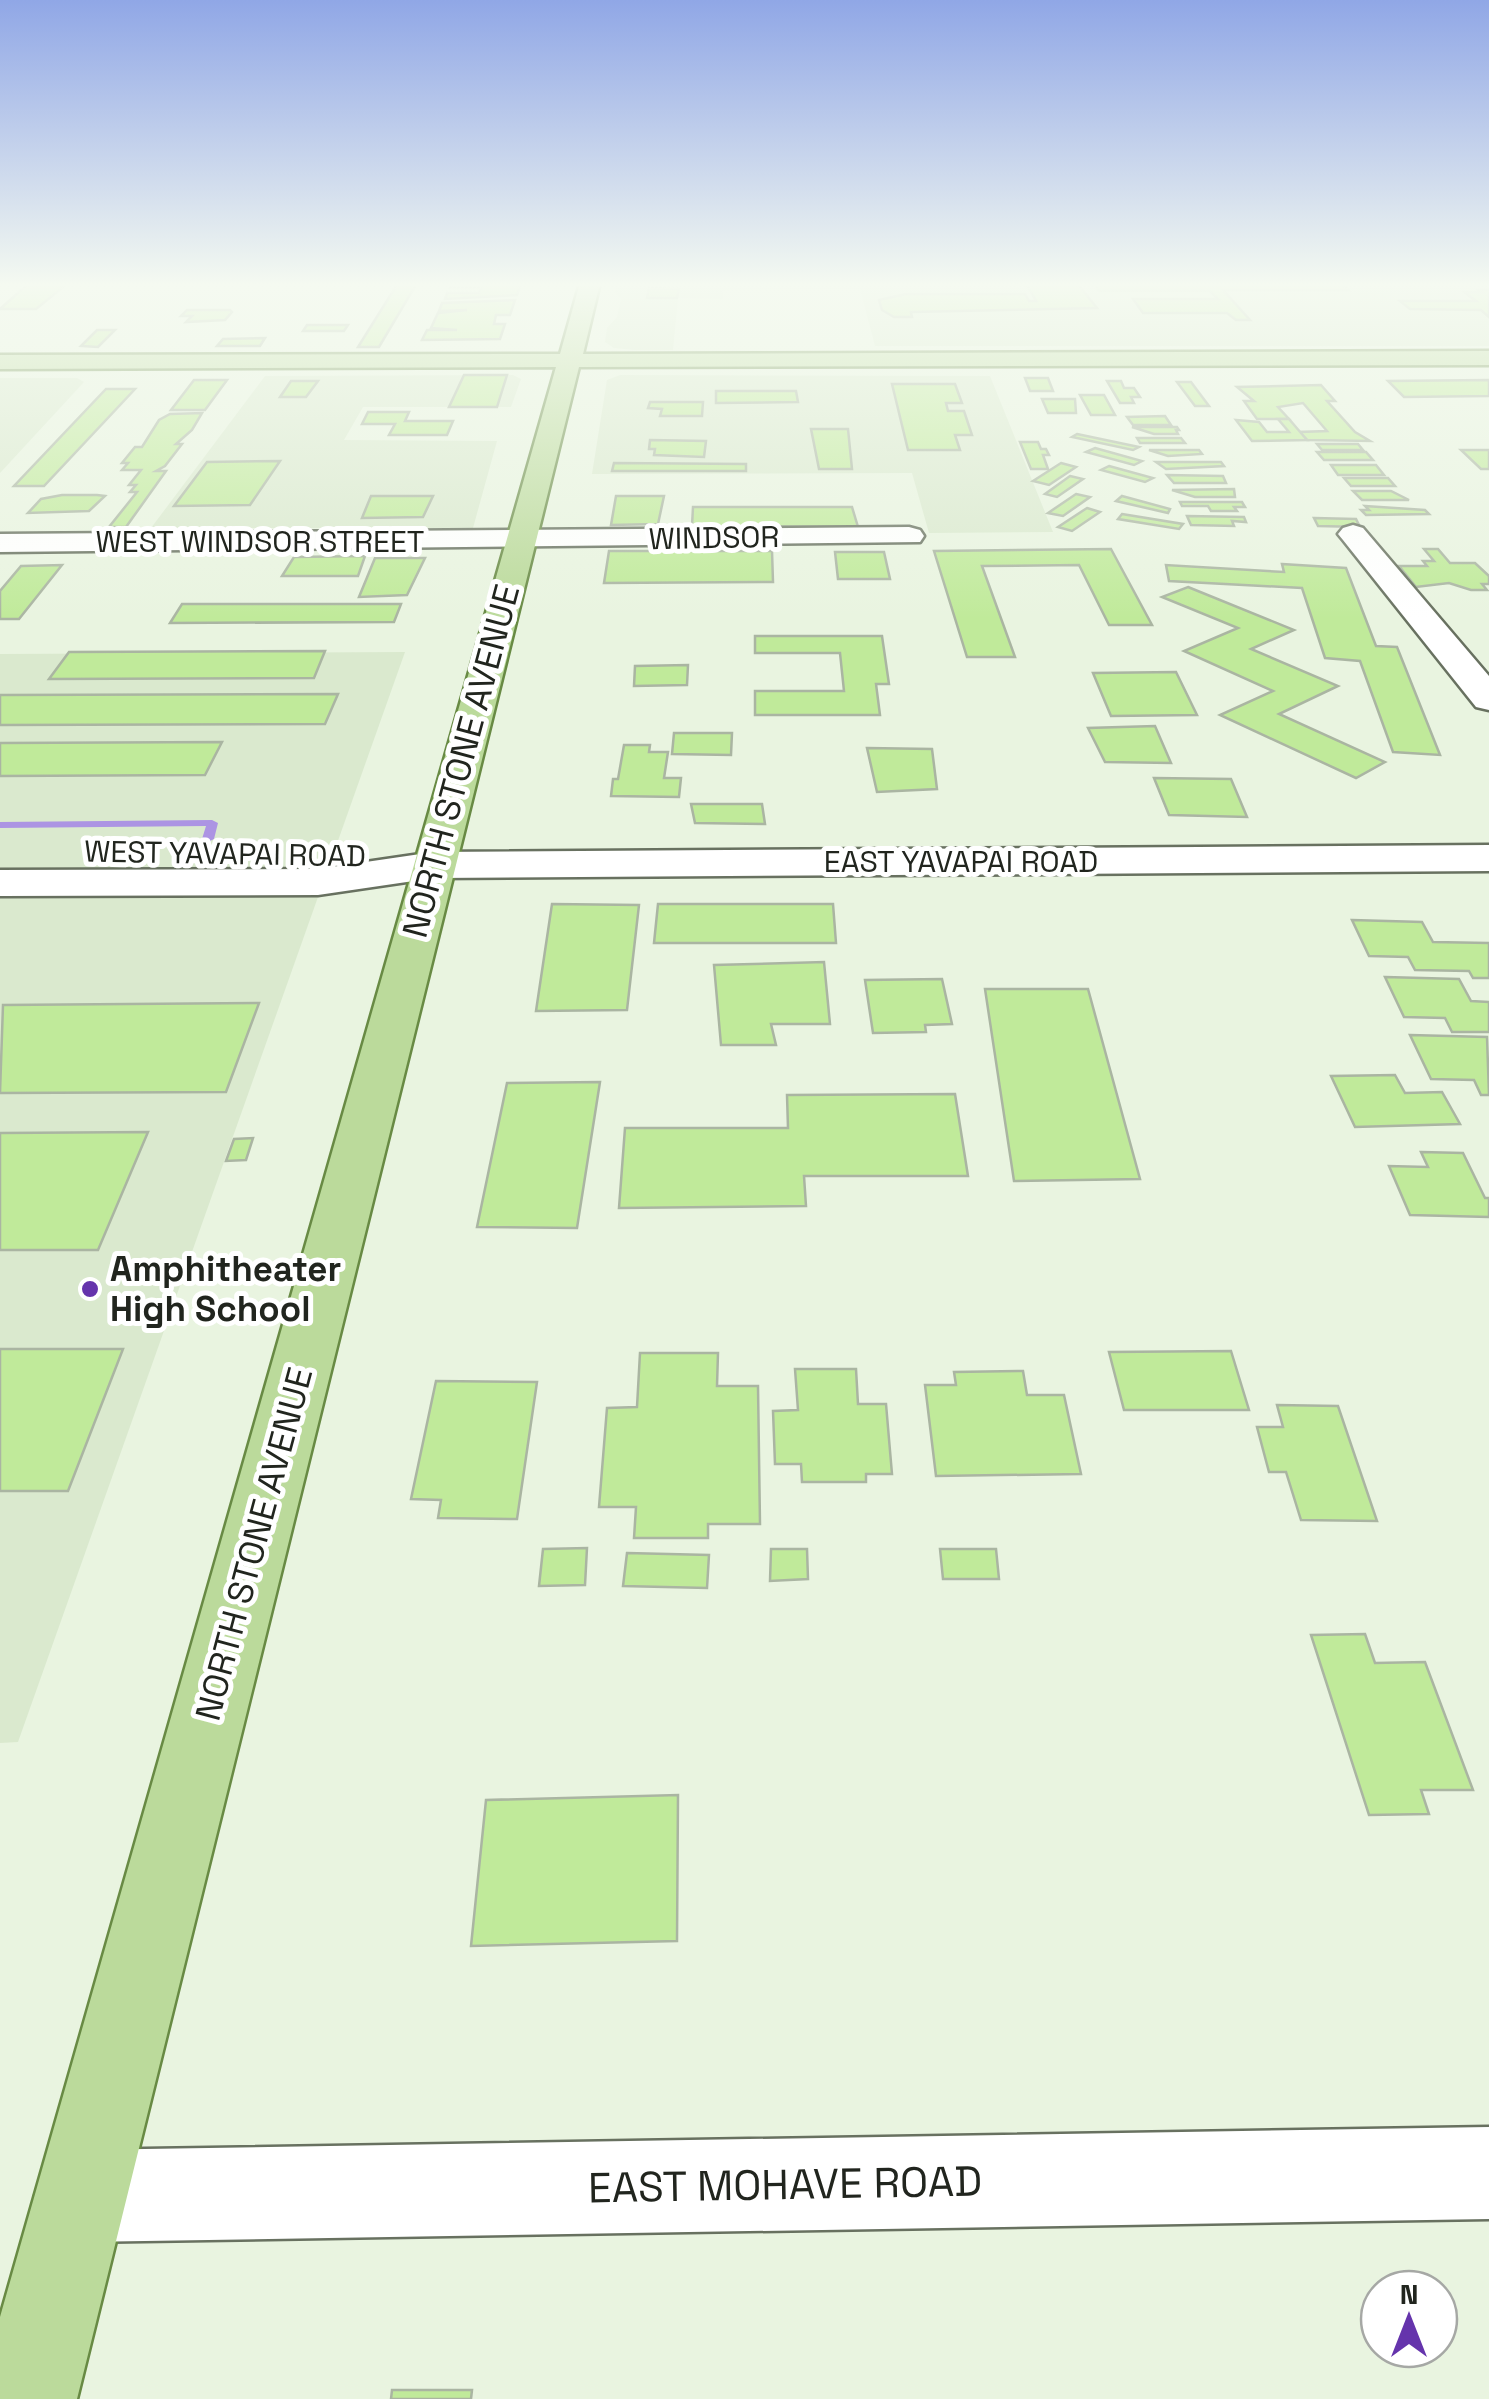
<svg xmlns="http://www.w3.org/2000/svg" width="1489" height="2399" font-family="'Space Grotesk',sans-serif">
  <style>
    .built { fill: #dae9ce }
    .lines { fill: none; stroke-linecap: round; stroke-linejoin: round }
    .stream { fill: #ac94e3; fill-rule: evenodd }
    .building { fill: #c0ea9a; stroke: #aab5a2; stroke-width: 2.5 }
    .minor-casing { stroke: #687160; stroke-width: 5 }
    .major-casing { stroke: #688a44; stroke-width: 5 }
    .minor { fill: #fff; fill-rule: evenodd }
    .major { fill: #bbda9b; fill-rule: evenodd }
    .poi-dot { fill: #6534ac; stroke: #fff; stroke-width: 4 }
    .labels { text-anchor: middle; stroke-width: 10; stroke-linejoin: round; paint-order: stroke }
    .far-street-label { font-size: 30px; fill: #21251e; stroke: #fff }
    .street-label { font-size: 35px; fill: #21251e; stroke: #fff }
    .poi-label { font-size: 35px; font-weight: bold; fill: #21251e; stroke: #fff; text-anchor: start }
    .near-street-label { font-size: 42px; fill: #21251e; stroke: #fff }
  </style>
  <rect width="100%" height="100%" fill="#e9f4e0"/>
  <!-- built -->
  <g class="built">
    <path d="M617,283h872v63h-614l-15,-57 -137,1v9l-45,-1 -5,52h-38l-21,-2 -9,-6 2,-14 10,-11 4,-18 -6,-7z"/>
    <path d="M513,375l8,4 -10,28h-148l-19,33 153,1 -24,87h-322l114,-152z"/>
    <path d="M620,375l370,1 63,156 -124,1 -17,-60 -320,1 15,-94z"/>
    <path d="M0,378h77l7,4 -84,91z"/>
    <path d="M405,652l-387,1090 -18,1v-1089z"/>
  </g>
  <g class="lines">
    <!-- stream -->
    <path class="stream" d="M212,820l6,3 -4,16 -6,3 -6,-3 4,-13 -206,2v-6z"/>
  </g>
  <!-- building -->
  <g class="building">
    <path d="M29,283h39l-32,26h-36z"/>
    <path d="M398,283h19l-38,64h-21z"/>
    <path d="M453,283h68l-4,12 -72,4 2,-6h32l2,-5h-31z"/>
    <path d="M1026,283h51l20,25 -186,4 1,5h-18l-12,-7 -3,-10 27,-6h119l4,7h7z"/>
    <path d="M1094,283h247l7,7h-125l27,30h-14l-9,-7h-84l-10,-14h85l-8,-8h-111z"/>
    <path d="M649,288l30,1 -2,9h-30z"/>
    <path d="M1479,290h10v27l-8,-7 -71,-1 -10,-8h76l-12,-9h18z"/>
    <path d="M515,300l-5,15h-14l-2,9h11l-5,15 -78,1 5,-10h30l-26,-2 7,-15 29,-3 -28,1 3,-8z"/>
    <path d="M187,310h43l2,2 -7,8 -39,2 6,-6h-11z"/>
    <path d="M307,325h41l-4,6h-41z"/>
    <path d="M97,330h18l-17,17 -17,-1z"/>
    <path d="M265,338l-5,8h-43l6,-7z"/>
    <path d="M464,375h43l-10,32h-48z"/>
    <path d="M1025,378h23l5,13h-23z"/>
    <path d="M194,380h33l-22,30h-34z"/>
    <path d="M1489,380v16l-85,1 -16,-16z"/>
    <path d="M291,381h27l-12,16h-26z"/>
    <path d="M1107,381h14l3,7h10l6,9h-9l3,6h-14z"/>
    <path d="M1177,382h14l18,24h-14z"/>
    <path d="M892,384h63l7,19h-16l2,8h16l8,24h-17l5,15h-52z"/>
    <path d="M1321,385l14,16h-8l28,31 15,9 -63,-1 -8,-8 28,-1 -24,-28 -25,4 11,12h-32l-13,-18h10l-17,-14z"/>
    <path d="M106,389h29l-91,97h-30z"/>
    <path d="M716,391h80l2,11 -82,1z"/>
    <path d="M1080,395h24l11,20h-24z"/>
    <path d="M1042,399h33l1,14h-28z"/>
    <path d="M650,402h53l-1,14h-42l2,-7 -14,-1z"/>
    <path d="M368,412h41l-4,9h48l-6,14h-58l6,-11h-33z"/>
    <path d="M202,413l-10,17 -16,14h6l-17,22 -9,5h10l-40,56h-17l28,-35h-7l6,-7h-7l12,-15h-19l6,-7h-6l13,-16h7l17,-27 11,-6z"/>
    <path d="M1165,416l6,9h-38l-6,-8z"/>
    <path d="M1278,419h11l18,21 -55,1 -16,-21 23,2 8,10h22z"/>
    <path d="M1132,427h45l2,3h-3l2,4h-24z"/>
    <path d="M811,429h37l4,40h-33z"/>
    <path d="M1077,434l62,13 -6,3 -61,-13z"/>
    <path d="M1137,438h44l4,5h-45z"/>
    <path d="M650,440l56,1 -2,16 -50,-2 1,-6h-6z"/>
    <path d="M1020,442h18l3,7h5l3,6h-6l5,14h-17z"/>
    <path d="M1317,444h41l5,6h-41z"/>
    <path d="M1095,448l47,13 -8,4 -48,-13z"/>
    <path d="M1149,450h50l3,4 -34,2z"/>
    <path d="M1461,450h28v19h-8z"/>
    <path d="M1317,452h49l7,8h-49z"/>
    <path d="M280,461l-30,44 -76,1 33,-44z"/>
    <path d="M1156,462h65l3,4 -58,3z"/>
    <path d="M614,463l132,1v7h-134z"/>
    <path d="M1061,463l15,4 -27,18 -16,-4z"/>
    <path d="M1331,465h45l8,10h-46z"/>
    <path d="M1109,466l44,12 -8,4 -44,-12z"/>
    <path d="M1167,475l56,1 3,7h-52z"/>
    <path d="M1070,476l13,3 -26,18 -12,-3z"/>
    <path d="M1344,478h44l7,8h-44z"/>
    <path d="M1234,489l1,8h-40l-23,-7z"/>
    <path d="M1353,491h38l18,9h-47z"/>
    <path d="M1076,494l14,3 -27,19 -15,-3z"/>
    <path d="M62,495h35l8,1 -16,15 -61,2 13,-14z"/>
    <path d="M371,496h62l-10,21 -61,1z"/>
    <path d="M616,496h48l-6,28 -47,1z"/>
    <path d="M1122,496l48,13 -2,4 -52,-12z"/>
    <path d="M1180,502h62l3,5h-11l3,4h-26l-3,-5h-26z"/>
    <path d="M1365,506l60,4 4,4 -63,1 -5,-5h8z"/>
    <path d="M693,507h159l6,20 -166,-1z"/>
    <path d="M1087,508l13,4 -28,19 -14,-4z"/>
    <path d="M1122,514l61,10 -4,5 -61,-10z"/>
    <path d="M1187,516l57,1 2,5 -14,-1 2,5 -43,-1z"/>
    <path d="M1314,518l42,1 4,8 -42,-1z"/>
    <path d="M1111,549l41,76h-43l-30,-60 -97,1 33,91h-48l-33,-106z"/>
    <path d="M1424,549h14l12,14h25l14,13v8h-7l5,6h-16l-22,-7 -33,4 -17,-21h28l-4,-5h11z"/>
    <path d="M609,551h163l1,31 -169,1z"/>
    <path d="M835,552h49l6,27h-52z"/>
    <path d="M365,556l-7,20h-76l12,-19z"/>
    <path d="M375,558h50l-18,37 -48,2z"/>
    <path d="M1282,564l64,4 30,78 21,1 43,108 -47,-3 -33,-91 -35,-3 -23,-70 -133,-7 -3,-16 118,7z"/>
    <path d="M62,565l-43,54h-19v-28l21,-25z"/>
    <path d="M1188,587l106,43 -43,19 87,37 -59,28 106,48 -29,16 -136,-63 53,-24 -89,-40 54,-23 -76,-31z"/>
    <path d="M182,604h219l-7,18 -224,1z"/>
    <path d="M755,636h127l7,48h-13l4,31h-125v-24h89l-4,-38h-85z"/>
    <path d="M325,651l-11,27 -265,1 20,-27z"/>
    <path d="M688,665l-1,20 -53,1 1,-20z"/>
    <path d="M1176,672l21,43 -86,1 -18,-43z"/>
    <path d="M338,694l-13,30 -325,1v-30z"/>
    <path d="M1155,726l16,37 -66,-1 -17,-34z"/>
    <path d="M674,733h58l-1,22 -59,-1z"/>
    <path d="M222,742l-17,33 -205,1v-33z"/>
    <path d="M624,745h26l-1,7h19l-4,26h17l-2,19 -68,-1 2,-17h5z"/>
    <path d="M867,748l65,1 5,40 -60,3z"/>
    <path d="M1154,778l77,1 16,38 -78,-2z"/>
    <path d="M691,804h71l3,20 -70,-1z"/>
    <path d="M552,904l87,1 -12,105 -91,1z"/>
    <path d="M658,904h175l3,39h-182z"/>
    <path d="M1352,920l70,2 11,20 56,1v35h-16l-4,-7 -54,-1 -7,-13 -39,-1z"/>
    <path d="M824,962l6,62h-59l5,21h-55l-7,-80z"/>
    <path d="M1385,977l74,2 12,22 18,1v30h-37l-7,-14 -41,-1z"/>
    <path d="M942,979l10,45 -27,1 1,7 -53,1 -8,-53z"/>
    <path d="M985,989h103l52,190 -126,2z"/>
    <path d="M259,1003l-33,89 -226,1 3,-88z"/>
    <path d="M1410,1035l77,2 2,58h-8l-7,-15 -43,-1z"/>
    <path d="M1395,1075l10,18 37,-1 18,32 -105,3 -24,-51z"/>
    <path d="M600,1082l-23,146 -100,-1 30,-144z"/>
    <path d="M955,1094l13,82h-164l2,30 -187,2 6,-80h163l-1,-33z"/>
    <path d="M148,1132l-50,118h-98v-117z"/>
    <path d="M253,1138l-7,22 -20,1 8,-22z"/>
    <path d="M1421,1152l42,1 22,45h4v19l-79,-2 -21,-49 39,1z"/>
    <path d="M0,1349h123l-55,142h-68z"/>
    <path d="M1231,1351l18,59h-125l-15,-58z"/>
    <path d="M640,1353h78l-1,33h41l2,138h-52v14h-74l2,-31h-37l8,-99 30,-1z"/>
    <path d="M795,1369h61l2,35h28l6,70h-26v8h-64l-1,-18h-26l-2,-53 25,-1z"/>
    <path d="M1023,1371l4,24h37l17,79 -145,2 -11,-91h31l-2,-13z"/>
    <path d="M436,1381l101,1 -20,137 -79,-1 3,-18 -30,-1z"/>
    <path d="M1277,1405l61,1 39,115 -76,-1 -15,-48h-17l-12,-45h26z"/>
    <path d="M587,1548l-2,37 -46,1 4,-37z"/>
    <path d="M771,1549h36l1,30 -38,2z"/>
    <path d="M940,1549h56l3,30h-56z"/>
    <path d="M627,1553l82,2 -2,33 -84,-2z"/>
    <path d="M1365,1634l10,29 50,-1 48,128h-52l8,24 -60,1 -58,-180z"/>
    <path d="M678,1795l-1,146 -206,5 15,-146z"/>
    <path d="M392,2390h80l-1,9h-80z"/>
  </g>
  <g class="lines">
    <defs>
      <g id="minor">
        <path d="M1353,525l10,3 126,148v34l-13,-3 -133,-167 -5,-6 5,-6z"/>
        <path d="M909,527l11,3 4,6 -4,6 -920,10v-18z"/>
        <path d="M1489,845v26l-1055,7 -116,17 -318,1v-26l318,-1 116,-17z"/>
        <path d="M1489,2127v92l-1408,23 -33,-13 -13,-33 13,-33 33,-13z"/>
      </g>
      <path id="major" d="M580,283h20l-17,71 906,-3v14l-910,2 -502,2032h-77v-82l556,-1950 -556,2v-14l560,-1z"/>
    </defs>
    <!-- minor casing -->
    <use href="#minor" class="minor-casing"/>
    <!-- major casing -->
    <use href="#major" class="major-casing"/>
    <!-- minor -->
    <use href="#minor" class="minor"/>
    <!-- major -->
    <use href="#major" class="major"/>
  </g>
  <!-- sky -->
  <linearGradient id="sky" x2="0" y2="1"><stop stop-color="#90a7e6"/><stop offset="0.46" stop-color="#f5faf1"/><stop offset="1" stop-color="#f5faf1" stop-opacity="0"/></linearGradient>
  <rect width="1489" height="619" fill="url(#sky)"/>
  <!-- markers -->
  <circle class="poi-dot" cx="90" cy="1289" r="10"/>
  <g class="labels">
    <!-- far-street labels -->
    <g class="far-street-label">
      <text transform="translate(714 538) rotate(-1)" y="10">WINDSOR</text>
      <text x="260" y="552">WEST WINDSOR STREET</text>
      <text transform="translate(225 854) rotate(1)" y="10">WEST YAVAPAI ROAD</text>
      <text x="961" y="872">EAST YAVAPAI ROAD</text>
    </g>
    <!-- street labels -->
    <g class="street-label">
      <text transform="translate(461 761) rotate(-75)" y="12">NORTH STONE AVENUE</text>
      <text transform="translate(254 1544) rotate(-75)" y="12">NORTH STONE AVENUE</text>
    </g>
    <!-- poi labels -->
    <g class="poi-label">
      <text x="110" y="1281">Amphitheater<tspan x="110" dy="40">High School</tspan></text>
    </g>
    <!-- near-street labels -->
    <g class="near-street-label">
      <text transform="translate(785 2184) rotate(-1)" y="15">EAST MOHAVE ROAD</text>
    </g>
  </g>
  <!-- north arrow -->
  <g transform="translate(1409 2319)"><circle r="48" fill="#ffffff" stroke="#a6a8a5" stroke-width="2.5"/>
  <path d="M0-8L18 38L0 25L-18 38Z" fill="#6534ac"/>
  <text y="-15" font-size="28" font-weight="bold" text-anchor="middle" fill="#21251e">N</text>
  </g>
</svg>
